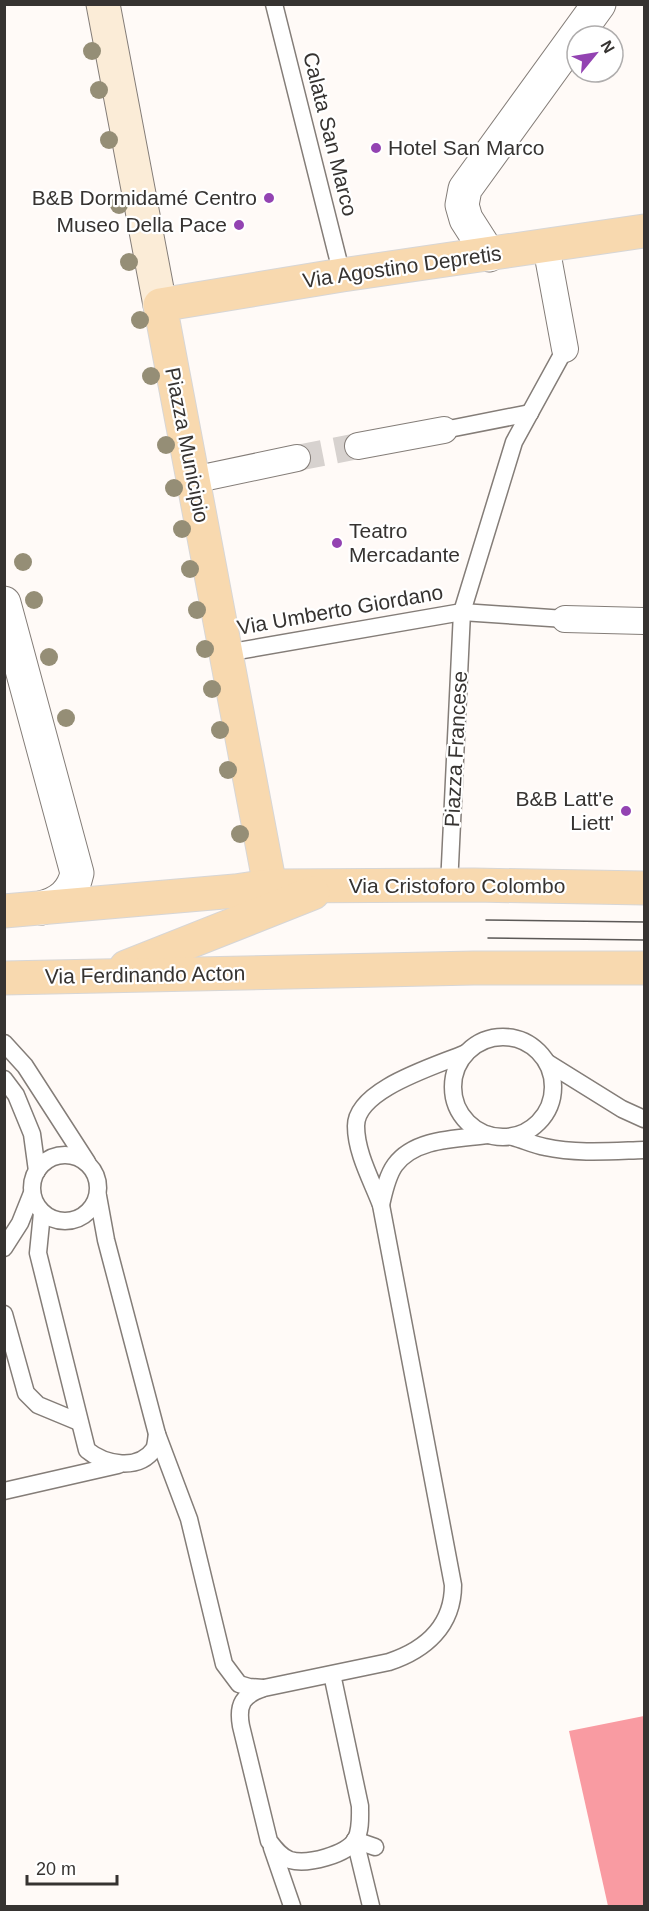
<svg xmlns="http://www.w3.org/2000/svg" width="649" height="1911" font-family="Arial,sans-serif">
  <style>
    .water { fill: #f99ba2 }
    .lines { fill: none; stroke-linecap: round; stroke-linejoin: round }
    .pedestrian-tunnel { stroke: #d7d2cf; stroke-width: 26; stroke-dasharray: 26 13; stroke-linecap: butt }
    .service-casing { stroke: #847d78; stroke-width: 19 }
    .pedestrian-casing { stroke: #847d78; stroke-width: 28 }
    .minor-casing { stroke: #847d78; stroke-width: 35 }
    .secondary-casing { stroke: #847d78; stroke-width: 35 }
    .primary-casing { stroke: #d7d6d6; stroke-width: 35 }
    .service { stroke: #fff; stroke-width: 16 }
    .pedestrian { stroke: #fff; stroke-width: 26 }
    .minor { stroke: #fff; stroke-width: 33 }
    .secondary { stroke: #fbecd7; stroke-width: 33 }
    .primary { stroke: #f8d9af; stroke-width: 33 }
    .tram { stroke: #5b5856; stroke-width: 1.5 }
    .tree { fill: #958e76 }
    .poi-dot { fill: #9343b2; stroke: #fff; stroke-width: 2 }
    .labels { text-anchor: middle; stroke-width: 4.5; stroke-linejoin: round; paint-order: stroke }
    .street-label { font-size: 21px; fill: #363331; stroke: #fff }
    .poi-label { font-size: 21px; fill: #363331; stroke: #fff; text-anchor: end }
  </style>
  <rect width="100%" height="100%" fill="#fffaf7"/>
  <!-- water -->
  <path class="water" d="M644,1716v190h-36l-39,-175z"/>
  <g class="lines">
    <!-- pedestrian-tunnel -->
    <path class="pedestrian-tunnel" d="M297,458l61,-12"/>
    <defs>
      <g id="service">
        <path d="M274,4l68,271"/>
        <path d="M444,430l86,-17"/>
        <path d="M226,653l236,-41 103,7"/>
        <path d="M449,886l13,-274 52,-170 51,-93"/>
        <circle cx="503" cy="1087" r="50"/>
        <path d="M4,1043l21,23 62,96"/>
        <path d="M548,1063l74,46 22,10"/>
        <path d="M4,1079l12,16 16,39 5,37"/>
        <path d="M513,1137c11,3 21,8 32,10 32,7 67,4 99,3"/>
        <circle cx="65" cy="1188" r="33"/>
        <path d="M381,1205c3,-13 6,-29 14,-40 20,-27 62,-26 93,-30"/>
        <path d="M42,1213l-4,40 49,197c18,15 52,21 67,-1 2,-4 2,-10 3,-15l-51,-194 -8,-44"/>
        <path d="M4,1248l16,-25 12,-30"/>
        <path d="M4,1314l22,79 12,12 41,17"/>
        <path d="M157,1434l32,85 35,145 15,20 10,3 14,1"/>
        <path d="M4,1491l114,-26"/>
        <path d="M332,1674l28,132c0,11 1,23 -4,33 -9,16 -49,26 -66,21 -9,-3 -15,-11 -21,-19l-28,-115c-4,-22 2,-31 23,-38l125,-26c36,-12 64,-36 64,-77l-72,-380c-9,-24 -25,-52 -25,-79 0,-37 80,-60 110,-73"/>
        <path d="M355,1840l16,66"/>
        <path d="M355,1840l20,7"/>
        <path d="M272,1848l20,58"/>
      </g>
      <g id="pedestrian">
        <path d="M546,246l19,103"/>
        <path d="M358,446l86,-16"/>
        <path d="M193,480l104,-22"/>
        <path d="M565,619l79,2"/>
      </g>
      <g id="minor">
        <path d="M489,255l-23,-36 -4,-14 3,-16 134,-185"/>
        <path d="M4,603l73,270c-4,20 -17,30 -36,35"/>
      </g>
      <path id="secondary" d="M103,4l57,301"/>
      <g id="primary">
        <path d="M270,886l-110,-581 182,-30 302,-44"/>
        <path d="M4,911l231,-20 35,-5 204,-1 170,3"/>
        <path d="M126,967l187,-74"/>
        <path d="M4,978l470,-10h170"/>
      </g>
    </defs>
    <!-- service casing -->
    <use href="#service" class="service-casing"/>
    <!-- pedestrian casing -->
    <use href="#pedestrian" class="pedestrian-casing"/>
    <!-- minor casing -->
    <use href="#minor" class="minor-casing"/>
    <!-- secondary casing -->
    <use href="#secondary" class="secondary-casing"/>
    <!-- primary casing -->
    <use href="#primary" class="primary-casing"/>
    <!-- service -->
    <use href="#service" class="service"/>
    <!-- pedestrian -->
    <use href="#pedestrian" class="pedestrian"/>
    <!-- minor -->
    <use href="#minor" class="minor"/>
    <!-- secondary -->
    <use href="#secondary" class="secondary"/>
    <!-- primary -->
    <use href="#primary" class="primary"/>
    <!-- tram -->
    <g class="tram">
      <path d="M486,920l158,2"/>
      <path d="M488,938l156,2"/>
    </g>
  </g>
  <!-- trees -->
  <g class="tree">
    <circle cx="92" cy="51" r="9"/>
    <circle cx="99" cy="90" r="9"/>
    <circle cx="109" cy="140" r="9"/>
    <circle cx="119" cy="205" r="9"/>
    <circle cx="129" cy="262" r="9"/>
    <circle cx="140" cy="320" r="9"/>
    <circle cx="151" cy="376" r="9"/>
    <circle cx="166" cy="445" r="9"/>
    <circle cx="174" cy="488" r="9"/>
    <circle cx="182" cy="529" r="9"/>
    <circle cx="23" cy="562" r="9"/>
    <circle cx="190" cy="569" r="9"/>
    <circle cx="34" cy="600" r="9"/>
    <circle cx="197" cy="610" r="9"/>
    <circle cx="205" cy="649" r="9"/>
    <circle cx="49" cy="657" r="9"/>
    <circle cx="212" cy="689" r="9"/>
    <circle cx="66" cy="718" r="9"/>
    <circle cx="220" cy="730" r="9"/>
    <circle cx="228" cy="770" r="9"/>
    <circle cx="240" cy="834" r="9"/>
  </g>
  <!-- markers -->
  <g class="poi-dot">
    <circle cx="376" cy="148" r="6"/>
    <circle cx="269" cy="198" r="6"/>
    <circle cx="239" cy="225" r="6"/>
    <circle cx="337" cy="543" r="6"/>
    <circle cx="626" cy="811" r="6"/>
  </g>
  <g class="labels">
    <!-- street labels -->
    <g class="street-label">
      <text transform="translate(330 134) rotate(76)" y="7">Calata San Marco</text>
      <text transform="translate(402 267) rotate(-8)" y="7">Via Agostino Depretis</text>
      <text transform="translate(187 445) rotate(79)" y="7">Piazza Municipio</text>
      <text transform="translate(340 610) rotate(-10)" y="7">Via Umberto Giordano</text>
      <text transform="translate(456 749) rotate(-87)" y="7">Piazza Francese</text>
      <text x="457" y="893">Via Cristoforo Colombo</text>
      <text transform="translate(145 975) rotate(-1)" y="7">Via Ferdinando Acton</text>
    </g>
    <!-- poi labels -->
    <g class="poi-label">
      <text x="388" y="155" text-anchor="start">Hotel San Marco</text>
      <text x="257" y="205">B&amp;B Dormidamé Centro</text>
      <text x="227" y="232">Museo Della Pace</text>
      <text x="349" y="538" text-anchor="start">Teatro<tspan x="349" dy="24">Mercadante</tspan></text>
      <text x="614" y="806">B&amp;B Latt'e<tspan x="614" dy="24">Liett'</tspan></text>
    </g>
  </g>
  <!-- border -->
  <rect width="649" height="1911" fill="none" stroke="#363331" stroke-width="12"/>
  <!-- north arrow -->
  <g transform="translate(595 54) rotate(60)"><circle r="28" fill="#ffffff" stroke="#afadad" stroke-width="1.5"/>
  <path d="M0-4.5L10 22L0 15L-10 22Z" fill="#9343b2"/>
  <text y="-9" font-size="16" font-weight="bold" text-anchor="middle" fill="#363331">N</text>
  </g>
  <!-- scale -->
  <path d="M27 1875v9h90v-9" fill="none" stroke="#363331" stroke-width="3"/>
  <text x="36" y="1875" font-size="18" fill="#363331" stroke="#ffffff" stroke-width="4.5" paint-order="stroke">20 m</text>
</svg>
